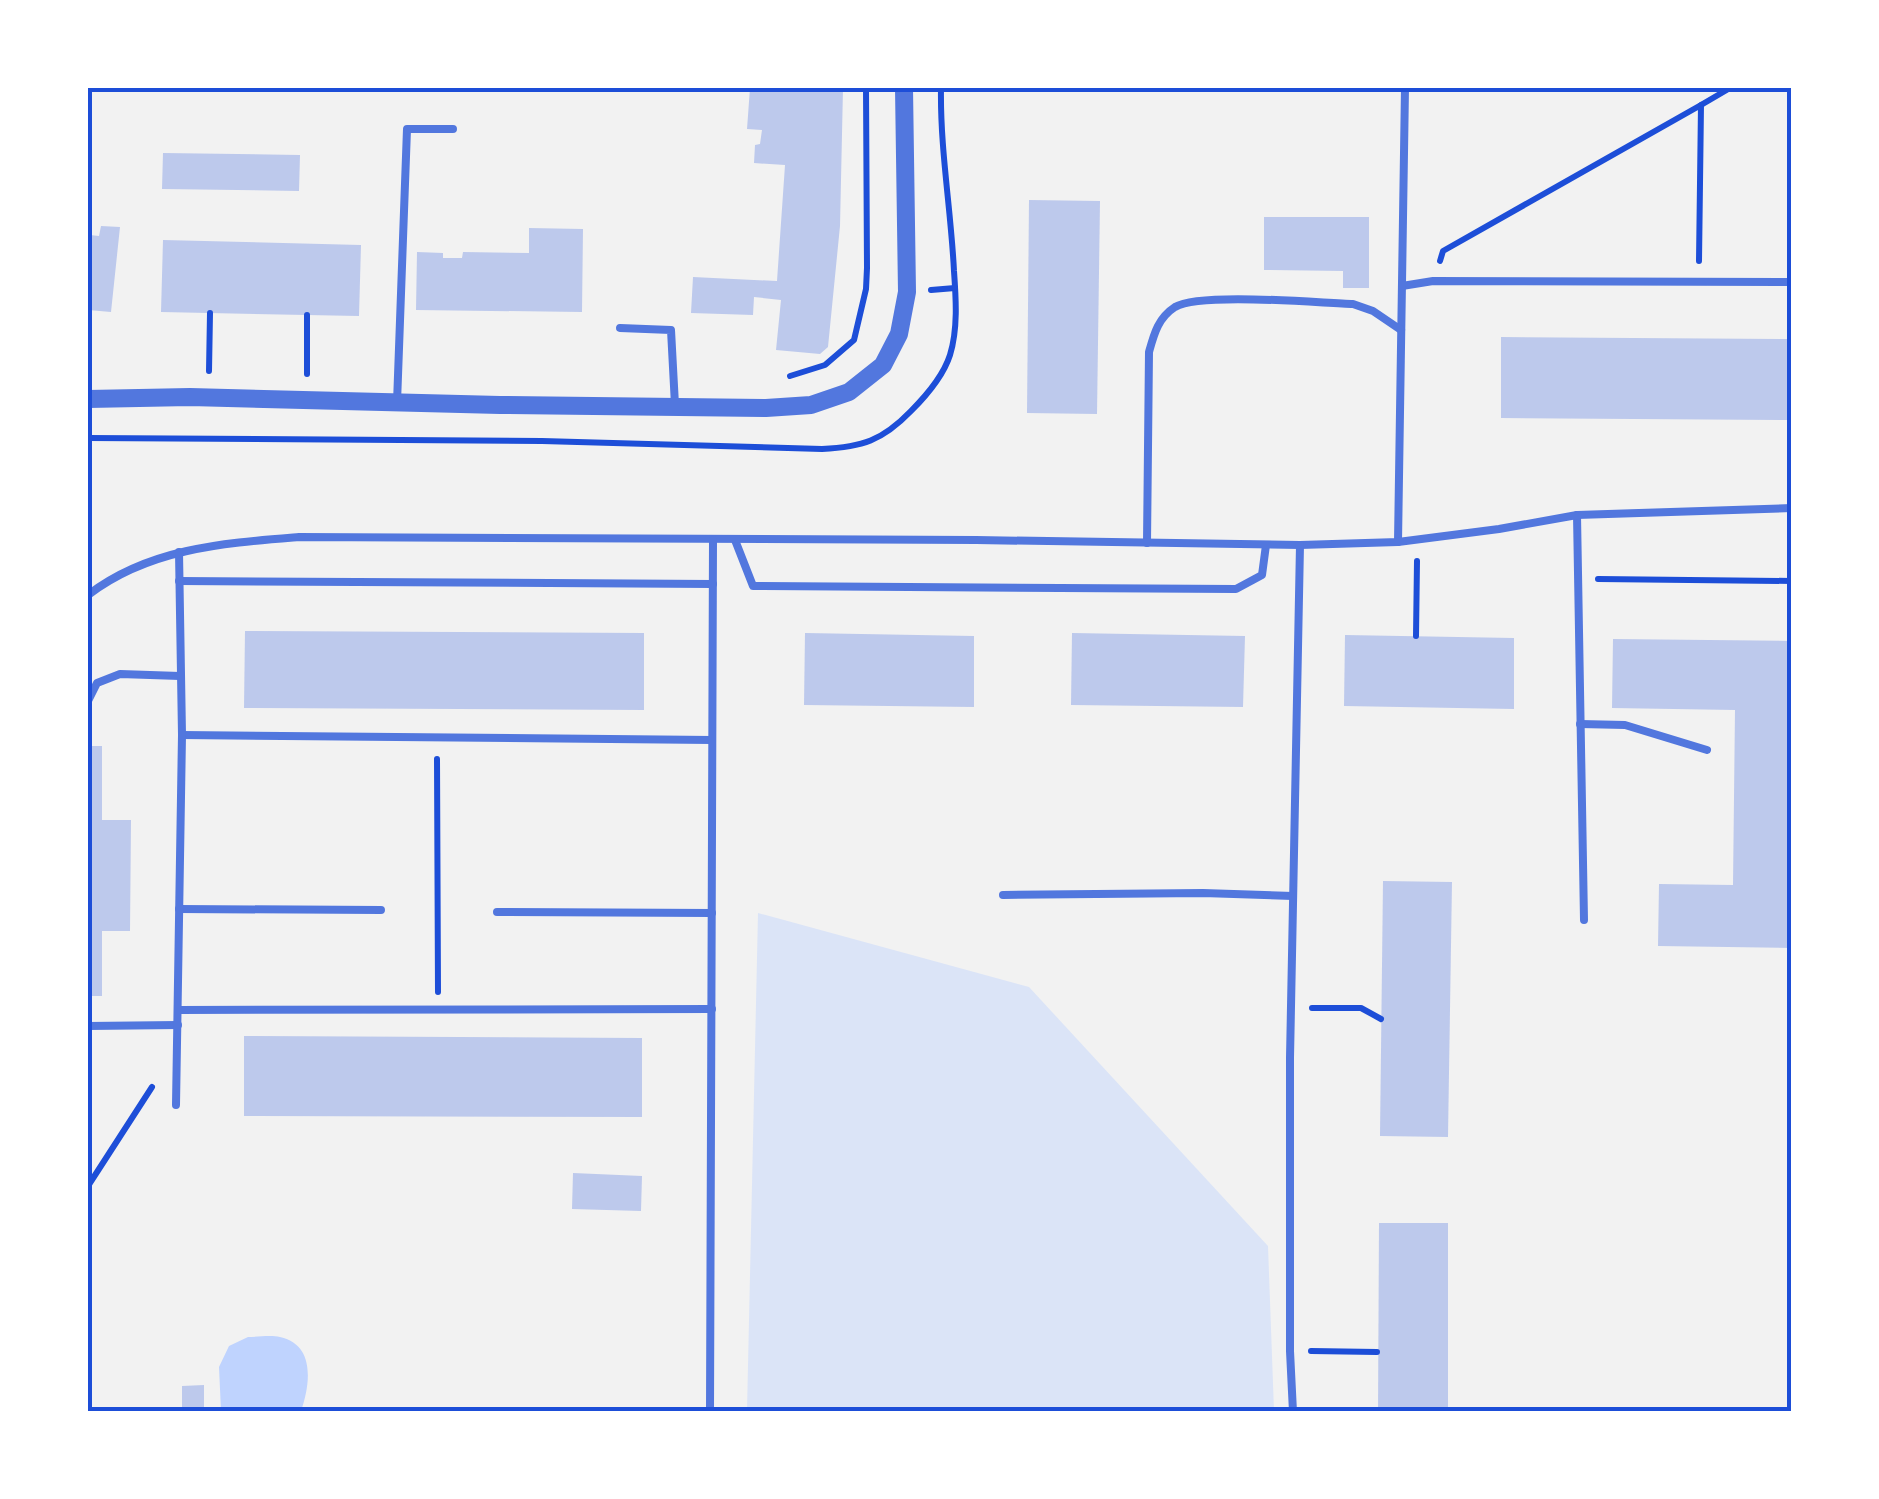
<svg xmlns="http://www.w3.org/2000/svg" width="1879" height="1499" font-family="'Archivo Narrow',sans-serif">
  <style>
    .green { fill: #dbe4f7 }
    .water { fill: #bfd3fe }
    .building { fill: #bdc9ec }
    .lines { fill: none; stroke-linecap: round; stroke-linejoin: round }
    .path { stroke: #1d4ed8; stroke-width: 6 }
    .service { stroke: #5277de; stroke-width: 8 }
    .tertiary { stroke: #5277de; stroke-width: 18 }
    .neatline { fill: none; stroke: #1d4ed8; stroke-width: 4 }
  </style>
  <rect width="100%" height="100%" fill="#f2f2f2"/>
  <!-- green -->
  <path class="green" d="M758,913l271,74 239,259 6,165h-527z"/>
  <!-- water -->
  <path class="water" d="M248,1337c9,0 23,-2 32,0 36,8 30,48 21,74h-80l-2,-44 10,-21z"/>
  <!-- building -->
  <g class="building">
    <path d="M750,88h93l-3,138 -12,121 -8,7 -44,-4 5,-50 -27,-3 -1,18 -62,-2 2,-36 84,4 8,-116 -31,-2 1,-18 5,-1 2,-14 -15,-1z"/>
    <path d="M163,153l137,2 -1,36 -137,-2z"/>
    <path d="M1029,200l71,1 -3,213 -70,-1z"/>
    <path d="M1264,217h105v71h-26v-17l-79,-1z"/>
    <path d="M101,226l19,1 -9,85 -23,-2v-69h2v-6l9,1z"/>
    <path d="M529,228l54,1 -1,83 -166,-2 1,-58 26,1v5h19l1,-6 66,1z"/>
    <path d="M163,240l198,5 -2,71 -198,-4z"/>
    <path d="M1501,337l291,2v81l-291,-2z"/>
    <path d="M245,631l399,2v77l-400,-2z"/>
    <path d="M805,633l169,3v71l-170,-2z"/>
    <path d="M1072,633l173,3 -2,71 -172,-2z"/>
    <path d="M1345,635l169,3v71l-170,-3z"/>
    <path d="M1613,639l179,2v307l-134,-2 1,-62 74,1 2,-175 -123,-2z"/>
    <path d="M88,746h14v74h29l-1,111h-28v65h-14z"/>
    <path d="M1383,881l69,1 -4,255 -68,-1z"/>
    <path d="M244,1036l398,2v79l-398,-1z"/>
    <path d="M573,1173l69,3 -1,35 -69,-2z"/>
    <path d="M1379,1223h69v189h-70z"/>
    <path d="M204,1385v27h-22v-26z"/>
  </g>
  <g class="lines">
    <!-- path -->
    <g class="path">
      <path d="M1701,105l29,-17"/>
      <path d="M1440,261l3,-10 258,-146 -2,156"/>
      <path d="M931,290l24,-2"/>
      <path d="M209,371l1,-58"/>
      <path d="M307,374v-59"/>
      <path d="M790,376l35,-11 29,-25 12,-51 1,-21 -1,-180"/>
      <path d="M88,438l454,3 280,8c40,-2 60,-8 89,-38 15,-15 32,-34 39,-56 8,-26 6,-56 4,-84 -3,-61 -14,-122 -13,-183"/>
      <path d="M1598,579l194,2"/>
      <path d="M1416,636l1,-75"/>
      <path d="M437,759l1,233"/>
      <path d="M1312,1008h49l20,11"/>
      <path d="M88,1186l64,-99"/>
      <path d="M1311,1351l66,1"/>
    </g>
    <!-- service -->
    <g class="service">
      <path d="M1402,286l31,-5 359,1"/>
      <path d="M620,328l51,2 4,75"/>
      <path d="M397,403l10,-274h46"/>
      <path d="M1577,515l7,405"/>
      <path d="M735,540l18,46 483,3 26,-14 4,-30"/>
      <path d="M1398,542l7,-454"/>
      <path d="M1147,543l2,-191c5,-18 9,-34 26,-45 25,-15 143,-4 178,-3l20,7 28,19"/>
      <path d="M179,581l534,3"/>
      <path d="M88,595c61,-47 137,-52 211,-58l677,3 324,5 98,-3 101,-13 78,-14 215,-7"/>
      <path d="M88,701l9,-18 23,-9 60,2"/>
      <path d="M1580,724l45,1 82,25"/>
      <path d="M182,735l530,5"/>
      <path d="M1003,895l200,-2 90,3"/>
      <path d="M179,909l202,1"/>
      <path d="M497,912l215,1"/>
      <path d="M178,1010l534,-1"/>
      <path d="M88,1026l90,-1"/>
      <path d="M176,1105l6,-370 -3,-183"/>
      <path d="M710,1412l3,-872"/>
      <path d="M1293,1412l-3,-61v-293l10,-513"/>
    </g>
    <!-- tertiary -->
    <path class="tertiary" d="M88,399l102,-2 310,8 266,3 45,-3 38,-13 34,-27 16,-31 8,-42 -3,-204"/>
  </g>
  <!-- border -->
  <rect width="1879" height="1499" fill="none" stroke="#ffffff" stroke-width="180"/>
  <rect x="90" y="90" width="1699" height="1319" class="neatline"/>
</svg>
